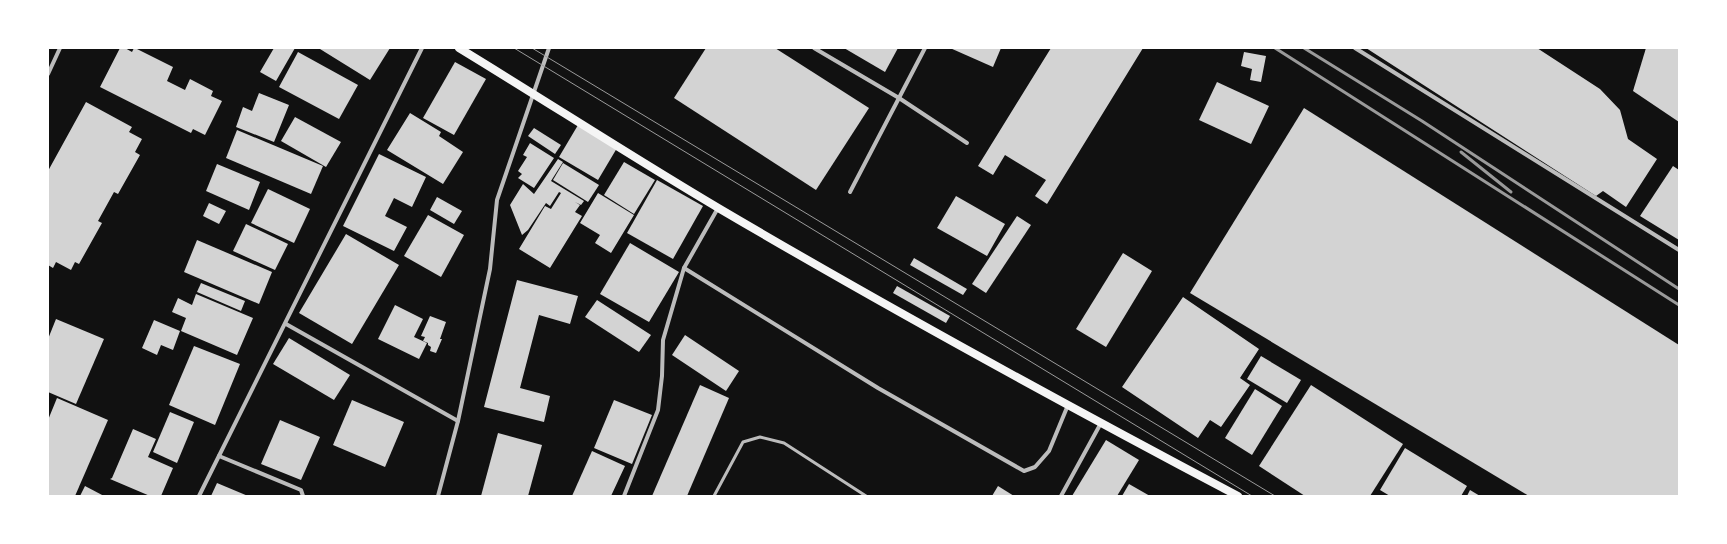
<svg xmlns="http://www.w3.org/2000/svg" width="1727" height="544" font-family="Figtree,sans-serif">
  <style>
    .building { fill: #d3d3d3 }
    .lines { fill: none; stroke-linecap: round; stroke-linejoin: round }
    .service { stroke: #bcbcbc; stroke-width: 3 }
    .minor { stroke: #bcbcbc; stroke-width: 4 }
    .secondary { stroke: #f5f5f5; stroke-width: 8 }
    .tram { stroke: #9a9a9a; stroke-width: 1 }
    .rail { stroke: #9a9a9a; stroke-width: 3 }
  </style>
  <rect width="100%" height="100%" fill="#111"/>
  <!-- building -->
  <g class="building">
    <path d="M120,48h5l7,4 2,-4h1l38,19 -6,14 18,9 5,-11 23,12 -2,5 11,5 -17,34 -12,-6 -2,4 -91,-46z"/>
    <path d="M274,48h21l-19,33 -16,-9z"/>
    <path d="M321,48h69l-20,32 -50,-31z"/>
    <path d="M706,48h69l94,60 -53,82 -142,-92z"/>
    <path d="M844,48h54l-13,24z"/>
    <path d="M950,48h51l-8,19z"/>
    <path d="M1051,48h92l-96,156 -12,-8 11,-16 -41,-25 -12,20 -15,-9z"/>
    <path d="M1366,48h171l63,41 20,21 8,29 29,20 -31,48 -23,-16 -7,5z"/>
    <path d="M1646,48h33v74l-46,-31z"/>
    <path d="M298,52l60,33 -19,34 -60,-32z"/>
    <path d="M1244,52l22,4 -5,26 -11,-2 2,-11 -11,-3z"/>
    <path d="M455,62l31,17 -32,56 -31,-17z"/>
    <path d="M1217,82l52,24 -18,38 -52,-24z"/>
    <path d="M259,93l30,12 -15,37 -38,-15 7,-20 9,4z"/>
    <path d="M86,102l46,25 -3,5 13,7 -7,13 5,3 -22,39 -4,-2 -16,29 4,2 -23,41 -4,-2 -4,8 -15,-8 -3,6 -5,-3v-94z"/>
    <path d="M1304,108l375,237v151h-150l-339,-203z"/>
    <path d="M410,113l31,19 -2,4 24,16 -20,32 -56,-34z"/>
    <path d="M295,117l46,25 -15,25 -45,-26z"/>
    <path d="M578,125l39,23 -19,32 -39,-23z"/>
    <path d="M534,128l27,17 -6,9 -27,-18z"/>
    <path d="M237,130l86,36 -12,28 -85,-36z"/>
    <path d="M530,143l24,15 -20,30 -16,-10 4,-4 -4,-3 9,-14 -4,-2z"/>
    <path d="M379,154l47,23 -14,30 -18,-9 -9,18 22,11 -13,24 -51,-25z"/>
    <path d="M558,159l5,3 -12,19 33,20 -3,4 -6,-3 5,3 -5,7 7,4 -32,52 -31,-19 26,-43 6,3 10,-16 -2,-1 -9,14 -4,-3 -18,27 -6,5 -12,-30 13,-21 11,10z"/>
    <path d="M624,162l31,18 -21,34 -30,-19z"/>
    <path d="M563,163l36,22 -11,17 -35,-22z"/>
    <path d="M217,164l43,18 -11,28 -43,-19z"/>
    <path d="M1673,166l6,4v70l-39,-24z"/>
    <path d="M657,180l46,26 -30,53 -46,-26z"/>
    <path d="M268,189l42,20 -16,34 -43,-20z"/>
    <path d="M598,193l36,22 -23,38 -16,-10 5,-8 -20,-12z"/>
    <path d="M956,196l49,28 -18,32 -50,-28z"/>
    <path d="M437,197l25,14 -8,13 -24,-14z"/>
    <path d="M209,203l17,8 -7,13 -16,-8z"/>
    <path d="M428,215l36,20 -23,42 -37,-21z"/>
    <path d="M1017,216l14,9 -45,68 -14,-9z"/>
    <path d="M246,224l42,20 -13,26 -42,-19z"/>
    <path d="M346,234l53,31 -47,79 -53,-31z"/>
    <path d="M197,240l75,32 -13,32 -75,-32z"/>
    <path d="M630,243l49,29 -30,50 -49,-28z"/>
    <path d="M1123,253l29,18 -46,76 -30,-18z"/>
    <path d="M914,258l53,31 -4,6 -53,-30z"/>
    <path d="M517,280l61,16 -8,28 -31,-9 -19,73 30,8 -6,26 -60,-15z"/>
    <path d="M201,283l44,18 -4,10 -44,-19z"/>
    <path d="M897,286l53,30 -4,7 -53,-30z"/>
    <path d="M196,294l57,24 -16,37 -56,-24 5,-13 -14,-6 6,-14 14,7z"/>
    <path d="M1183,297l76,52 -19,29 10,7 -29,42 -11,-7 -12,18 -76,-51z"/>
    <path d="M597,300l54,35 -12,17 -54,-35z"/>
    <path d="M395,305l28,14 -9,18 13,6 -8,16 -41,-20z"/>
    <path d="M430,316l16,6 -6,17h2l-6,14 -6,-2 1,-4 -3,-2v-2l-5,-2 2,-4 -4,-1z"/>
    <path d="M56,319l48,20 -28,65 -28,-12v-53z"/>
    <path d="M154,320l26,11 -7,19 -12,-5 -4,10 -15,-7z"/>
    <path d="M685,335l54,36 -13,20 -54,-36z"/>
    <path d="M289,338l61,37 -16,25 -61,-36z"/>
    <path d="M194,346l46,18 -25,61 -46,-20z"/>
    <path d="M1261,356l40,24 -14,23 -40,-24z"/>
    <path d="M700,385l29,13 -42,98h-35z"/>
    <path d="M1311,385l92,59 -33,52h-65l-46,-30z"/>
    <path d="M1255,389l27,17 -30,49 -27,-17z"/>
    <path d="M57,398l51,22 -33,76h-27v-76z"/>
    <path d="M352,400l52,22 -19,45 -52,-22z"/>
    <path d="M614,400l38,15 -20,49 -38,-16z"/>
    <path d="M170,412l24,10 -17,41 -24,-11z"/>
    <path d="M280,420l40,17 -19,43 -40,-16z"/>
    <path d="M133,429l23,10 -8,18 25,11 -12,28h-11l-40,-17 2,-1z"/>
    <path d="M498,433l44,12 -14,51h-47z"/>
    <path d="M1106,440l33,20 -22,36h-45z"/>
    <path d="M1405,448l62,38 -6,10h-71l-10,-6z"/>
    <path d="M592,451l33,15 -14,30h-39z"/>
    <path d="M217,483l31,13h-37z"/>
    <path d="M1129,484l21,12h-28z"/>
    <path d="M85,486l19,10h-24z"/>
    <path d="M998,486l16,10h-22z"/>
    <path d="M1470,490l10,6h-13z"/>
  </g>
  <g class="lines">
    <!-- service -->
    <path class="service" d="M714,496l29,-54 17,-5 24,6 82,53"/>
    <!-- minor -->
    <g class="minor">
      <path d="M814,48l85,50 68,45"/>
      <path d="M1355,48l324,202"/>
      <path d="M48,74l12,-26"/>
      <path d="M850,192l75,-144"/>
      <path d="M684,268l194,120 146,83 11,-4 14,-16 19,-46"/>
      <path d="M286,324l172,97"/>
      <path d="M219,456l82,34 2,6"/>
      <path d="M199,496l223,-448"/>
      <path d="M438,496l20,-75 32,-152 7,-69 52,-152"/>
      <path d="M624,496l34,-86 4,-34 1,-36 21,-72 34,-60"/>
      <path d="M1061,496l40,-73"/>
    </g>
    <!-- secondary -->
    <path class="secondary" d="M459,48c87,53 173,109 261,161 170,100 344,195 518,287"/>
    <!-- tram -->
    <g class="tram">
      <path d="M514,48l738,448"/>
      <path d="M532,48l743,448"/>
    </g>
    <!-- rail -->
    <g class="rail">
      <path d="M1275,48l404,257"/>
      <path d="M1304,48l118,73 257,168"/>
      <path d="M1461,152l50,40"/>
    </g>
  </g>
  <!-- border -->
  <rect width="1727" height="544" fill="none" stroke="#ffffff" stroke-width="98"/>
</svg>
